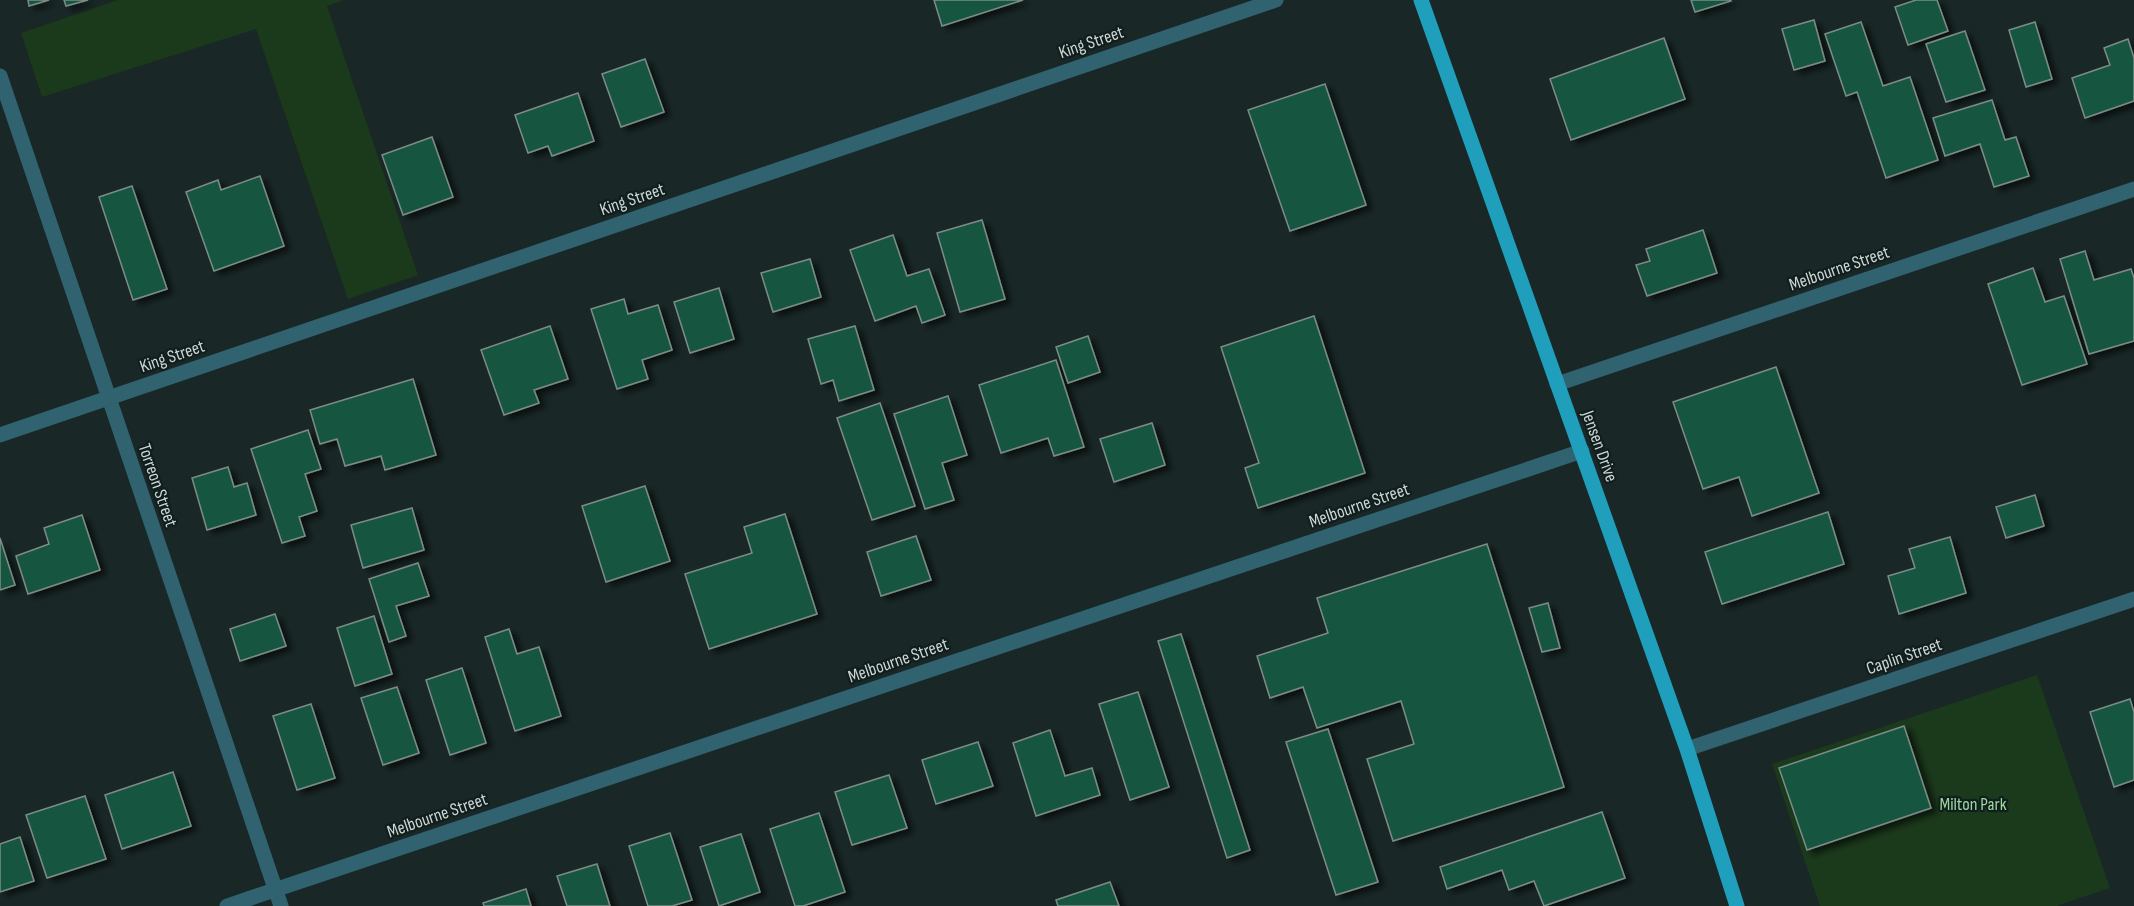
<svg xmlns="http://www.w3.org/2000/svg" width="2134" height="906" font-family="'Sofia Sans Condensed',sans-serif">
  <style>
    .green { fill: #1b391b }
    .building { fill: #165441; stroke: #7d8c86; stroke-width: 1.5; filter: url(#shadow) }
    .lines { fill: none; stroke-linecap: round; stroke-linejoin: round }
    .minor { stroke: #306270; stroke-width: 15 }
    .major { stroke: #1f9fbc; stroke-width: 15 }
    .labels { text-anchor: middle; stroke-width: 4.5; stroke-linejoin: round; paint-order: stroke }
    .street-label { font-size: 18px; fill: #cdd6d5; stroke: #101e1e }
    .park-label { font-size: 18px; fill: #9ed79c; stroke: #101e1e }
  </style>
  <defs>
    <filter id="shadow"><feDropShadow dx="6" dy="4" stdDeviation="3" flood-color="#0009"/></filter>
  </defs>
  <rect width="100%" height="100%" fill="#192827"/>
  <!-- green -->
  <g class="green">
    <path d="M118,0h226l-17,6 91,269 -70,24 -92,-270 -214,68 -21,-64z"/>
    <path d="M2037,675l73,213 -54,18h-236l-48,-142z"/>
  </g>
  <!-- building -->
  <g class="building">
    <path d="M28,0h21l-20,6z"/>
    <path d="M64,0h24l-22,6z"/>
    <path d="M934,0h89l-81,26z"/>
    <path d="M1691,0h39l1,1 -36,11z"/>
    <path d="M1916,0h21l11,31 -40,14 -13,-38z"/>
    <path d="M1814,20l11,41 -31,9 -12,-41z"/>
    <path d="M1861,22l22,64 27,-9 28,83 -52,18 -29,-86 -11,4 -21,-62z"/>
    <path d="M2035,22l17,57 -26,8 -17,-57z"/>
    <path d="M1965,31l20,59 -39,12 -20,-58z"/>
    <path d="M1664,38l21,61 -114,41 -21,-61z"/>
    <path d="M2128,39l6,19v43l-49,17 -13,-40 38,-13 -6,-17z"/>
    <path d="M645,59l19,53 -43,15 -19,-53z"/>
    <path d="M1325,84l41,121 -76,26 -42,-121z"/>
    <path d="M578,93l16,48 -42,15 -4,-10 -20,7 -13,-38z"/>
    <path d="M1992,100l13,40 11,-3 13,39 -35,11 -14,-43 -35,12 -12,-38z"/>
    <path d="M432,137l21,60 -50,18 -21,-60z"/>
    <path d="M260,176l24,70 -70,25 -28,-79 32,-12 3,10z"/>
    <path d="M132,186l35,103 -34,11 -34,-103z"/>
    <path d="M982,220l23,79 -45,13 -23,-79z"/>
    <path d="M1703,230l14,43 -70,23 -11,-31 14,-4 -4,-12z"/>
    <path d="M893,235l14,41 22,-7 16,46 -23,8 -6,-17 -41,15 -25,-71z"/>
    <path d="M2085,251l9,29 37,-11 3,9v63l-45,13 -29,-95z"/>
    <path d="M810,259l11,38 -48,15 -12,-39z"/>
    <path d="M2033,268l12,34 19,-6 23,68 -65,21 -34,-101z"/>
    <path d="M719,288l15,51 -44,14 -16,-51z"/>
    <path d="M624,299l4,15 30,-9 14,45 -30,10 6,19 -31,10 -26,-80z"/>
    <path d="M1314,316l51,157 -107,35 -13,-40 14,-5 -38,-116z"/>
    <path d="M550,326l18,53 -34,11 5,13 -35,12 -23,-65z"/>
    <path d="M855,326l19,64 -35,11 -6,-21 -12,4 -13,-45z"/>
    <path d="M1088,336l12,36 -32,11 -12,-36z"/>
    <path d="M1056,360l28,87 -30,9 -6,-18 -47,15 -22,-68z"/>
    <path d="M1776,367l43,126 -67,23 -13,-39 -36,12 -30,-87z"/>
    <path d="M413,379l23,76 -51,15 -4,-14 -36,10 -8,-27 -17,5 -10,-34z"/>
    <path d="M948,396l19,59 -25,8 12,37 -29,9 -31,-95z"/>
    <path d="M880,403l35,103 -43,14 -35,-102z"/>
    <path d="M1152,423l13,42 -51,17 -14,-43z"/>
    <path d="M308,430l13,39 -16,5 12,37 -18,6 6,19 -23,7 -31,-94z"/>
    <path d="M228,467l6,20 13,-4 9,32 -49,15 -15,-52z"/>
    <path d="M645,486l25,75 -64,21 -24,-76z"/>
    <path d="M2035,495l9,31 -38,12 -10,-31z"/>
    <path d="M412,508l12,42 -61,18 -12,-43z"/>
    <path d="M1828,512l16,52 -122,40 -17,-52z"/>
    <path d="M785,514l32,100 -108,35 -24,-75 67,-21 -8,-26z"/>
    <path d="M82,515l18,55 -72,24 -12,-38 33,-12 -5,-16z"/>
    <path d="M916,536l15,44 -50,16 -14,-44z"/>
    <path d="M1950,537l16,56 -67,21 -11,-38 27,-8 -6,-19z"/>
    <path d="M0,538l15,47 -15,5z"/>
    <path d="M1487,544l77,243 -171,54 -26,-82 47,-15 -13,-43 -84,27 -14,-41 -33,11 -13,-42 71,-23 -11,-35z"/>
    <path d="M418,563l11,33 -33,10 10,30 -17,6 -20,-63z"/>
    <path d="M1548,603l12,45 -18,4 -13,-44z"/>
    <path d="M275,614l11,32 -46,15 -10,-32z"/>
    <path d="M374,616l18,58 -37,12 -18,-58z"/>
    <path d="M509,629l8,25 22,-7 22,69 -46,15 -30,-94z"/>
    <path d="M1181,634l69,216 -23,8 -69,-217z"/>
    <path d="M462,668l24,75 -36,12 -24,-75z"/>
    <path d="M397,687l22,66 -36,12 -22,-67z"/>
    <path d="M1138,692l31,95 -39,13 -31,-96z"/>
    <path d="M2130,699l4,13v68l-20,7 -24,-75z"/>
    <path d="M311,704l24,74 -38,12 -24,-74z"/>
    <path d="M1904,726l27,82 -124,42 -28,-82z"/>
    <path d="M1328,729l50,153 -42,13 -50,-153z"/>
    <path d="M1050,730l15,46 27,-8 8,27 -64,21 -23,-73z"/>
    <path d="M978,742l15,44 -57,18 -14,-44z"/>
    <path d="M173,772l18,54 -69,23 -17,-54z"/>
    <path d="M889,775l18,53 -55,17 -17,-53z"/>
    <path d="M85,796l21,63 -59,19 -21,-63z"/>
    <path d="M1602,812l23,66 -81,28 -10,-25 -25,9 -7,-20 -55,19 -7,-22z"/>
    <path d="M819,813l26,79 -42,14h-8l-25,-77z"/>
    <path d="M670,833l22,67 -20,6h-24l-19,-60z"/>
    <path d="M741,834l19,58 -41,14 -19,-59z"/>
    <path d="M20,837l14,44 -34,11v-48z"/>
    <path d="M597,864l13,42h-43l-10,-30z"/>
    <path d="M1110,882l9,24h-61l-2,-6z"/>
    <path d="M526,889l5,17h-47l-1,-3z"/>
  </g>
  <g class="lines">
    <!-- minor -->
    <g class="minor">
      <path d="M0,76l281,830"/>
      <path d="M1557,384l577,-195"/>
      <path d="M0,435l1276,-435"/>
      <path d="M1687,749l447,-150"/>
      <path d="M227,906l1355,-455"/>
    </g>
    <!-- major -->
    <path class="major" d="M1421,0l266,749 50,157"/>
  </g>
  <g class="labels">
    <!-- street labels -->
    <g class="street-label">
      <text transform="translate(1091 42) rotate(-19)" y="6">King Street</text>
      <text transform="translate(632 199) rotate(-19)" y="6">King Street</text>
      <text transform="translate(1839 268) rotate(-19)" y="6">Melbourne Street</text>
      <text transform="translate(172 356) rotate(-19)" y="6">King Street</text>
      <text transform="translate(1600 446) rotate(70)" y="6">Jensen Drive</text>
      <text transform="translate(158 485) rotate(71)" y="6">Torreon Street</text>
      <text transform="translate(1359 505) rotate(-19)" y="6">Melbourne Street</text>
      <text transform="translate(1904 656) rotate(-19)" y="6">Caplin Street</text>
      <text transform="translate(898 660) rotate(-19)" y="6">Melbourne Street</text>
      <text transform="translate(437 815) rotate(-19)" y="6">Melbourne Street</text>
    </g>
    <!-- park labels -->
    <g class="park-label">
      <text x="1973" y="810">Milton Park</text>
    </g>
  </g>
</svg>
